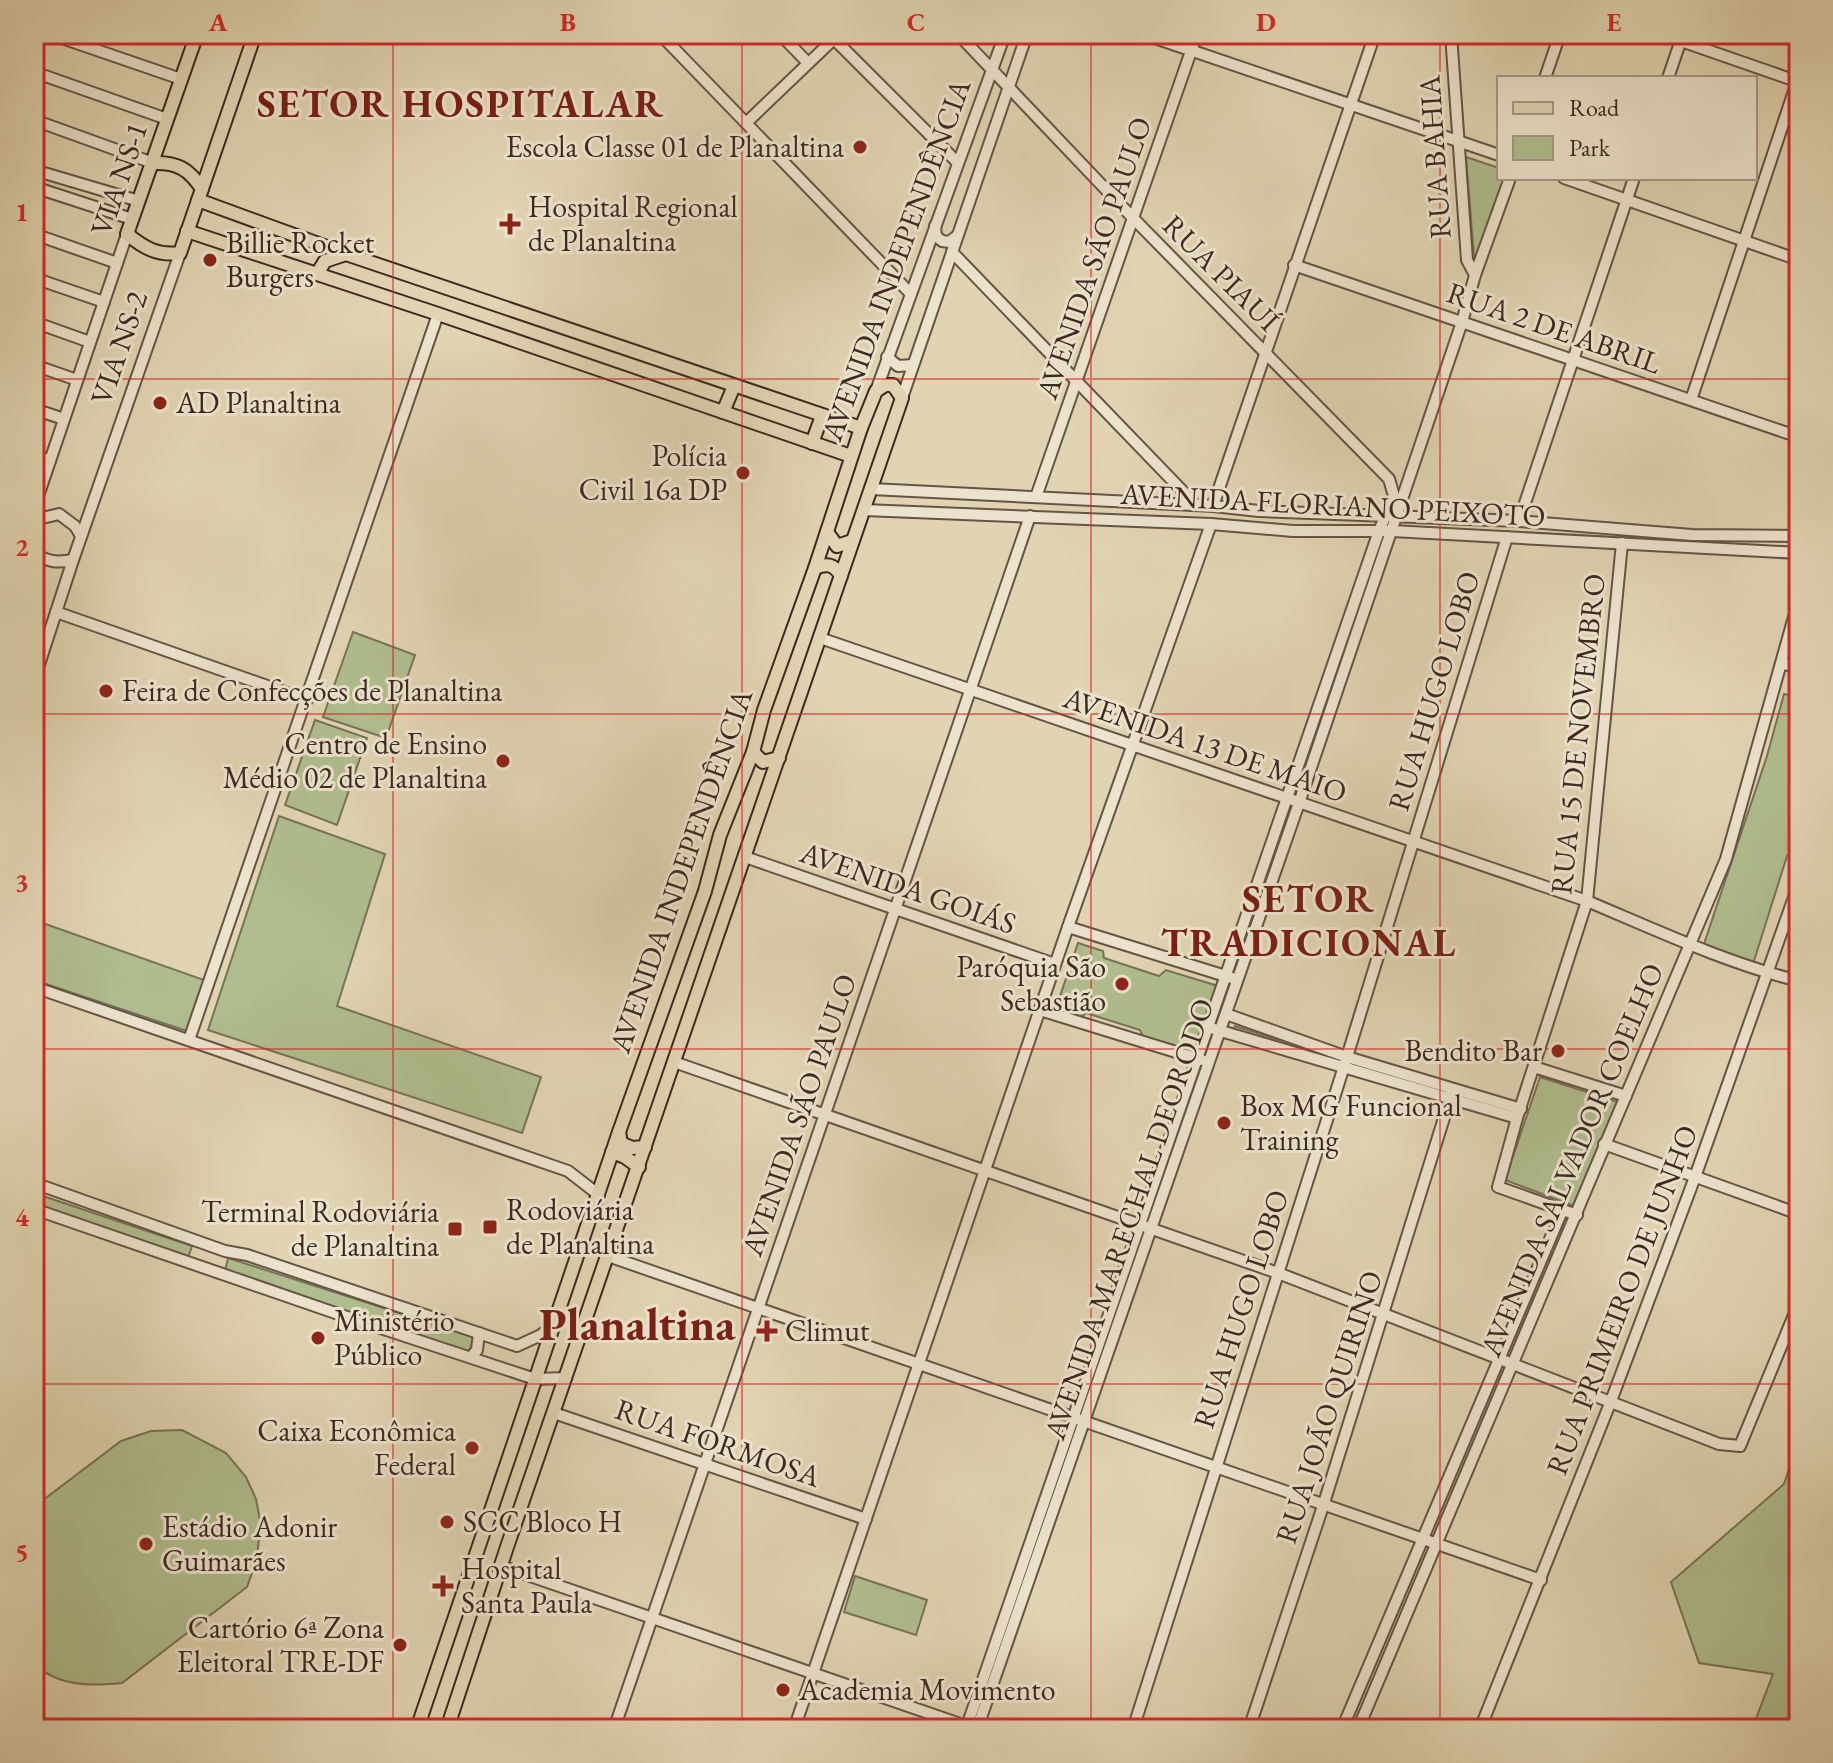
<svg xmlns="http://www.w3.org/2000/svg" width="1833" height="1763" font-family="'EB Garamond',serif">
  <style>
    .green { fill: #b0bd8e; stroke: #767358; stroke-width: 2 }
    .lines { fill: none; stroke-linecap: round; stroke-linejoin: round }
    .minor-casing { stroke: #655445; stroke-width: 14 }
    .major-casing { stroke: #3c2921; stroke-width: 16 }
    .minor { stroke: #ece3cd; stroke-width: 10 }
    .major { stroke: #e1d4b2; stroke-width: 12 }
    .grid { fill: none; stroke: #d62828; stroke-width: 2; stroke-opacity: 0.55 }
    .poi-dot { fill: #8f2418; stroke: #ece3cd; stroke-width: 3 }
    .labels { text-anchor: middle; stroke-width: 6; stroke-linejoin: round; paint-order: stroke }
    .poi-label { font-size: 30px; fill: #3c2921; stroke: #ece3cd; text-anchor: start }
    .street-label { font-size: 30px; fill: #3c2921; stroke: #ece3cd }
    .district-label { font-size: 38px; font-weight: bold; letter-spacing: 2px; fill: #7a1f14; stroke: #ece3cd }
    .town-label { font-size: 46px; font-weight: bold; fill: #7a1f14; stroke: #ece3cd }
    .neatline { fill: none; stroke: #d62828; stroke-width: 3 }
    .grid-label { font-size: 26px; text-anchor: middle; font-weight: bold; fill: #d62828 }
  </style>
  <rect width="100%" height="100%" fill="#e1d4b2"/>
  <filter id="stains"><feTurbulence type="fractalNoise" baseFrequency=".0025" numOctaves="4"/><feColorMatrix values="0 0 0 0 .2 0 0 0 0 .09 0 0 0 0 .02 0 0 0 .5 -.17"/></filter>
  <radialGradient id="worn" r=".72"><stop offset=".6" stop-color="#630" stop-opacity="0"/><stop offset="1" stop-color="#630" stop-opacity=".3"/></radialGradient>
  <!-- green -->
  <g class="green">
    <path d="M1466,157l33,11v10h8l-28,84 -5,-5z"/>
    <path d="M353,632l62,23 -29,83 -63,-21z"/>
    <path d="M1784,694l15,3v161l-12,-2 -34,108 -49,-20 63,-188z"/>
    <path d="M315,720l52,18 -30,87 -52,-20z"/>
    <path d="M279,816l106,38 -48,152 204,71 -19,56 -314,-103z"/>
    <path d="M34,920l170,60 -17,51 -153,-51z"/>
    <path d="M1078,943l25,8 1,7 55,18 7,-6 52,16 -23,67 -52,-16 -3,-7 -54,-17 -4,4 -26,-9z"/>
    <path d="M1235,1026l104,33 -1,4 -105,-32z"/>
    <path d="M1540,1077l78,25 -44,104 -69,-26z"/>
    <path d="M34,1193l158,53 -4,12 -154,-53z"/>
    <path d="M228,1258l246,79 -5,15 -244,-81z"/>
    <path d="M182,1430l44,23 20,24 10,22 5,26 -5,37 -9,25 -125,96c-31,3 -63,4 -88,-19v-157l87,-66 30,-10z"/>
    <path d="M1799,1439v290h-47l21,-55 -74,-11 -28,-81 113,-98z"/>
    <path d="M855,1576l72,24 -11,35 -72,-23z"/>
  </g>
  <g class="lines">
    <defs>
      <g id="minor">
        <path d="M50,34l131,45"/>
        <path d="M177,34l18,6"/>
        <path d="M660,34l250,259"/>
        <path d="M780,34l28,29"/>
        <path d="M958,34l175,184 256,261 5,17 -15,35 -413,1198"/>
        <path d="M1143,34l356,121"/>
        <path d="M1451,34l16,226 8,15"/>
        <path d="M1661,34l138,48"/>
        <path d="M834,39l124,124"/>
        <path d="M34,72l133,47"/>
        <path d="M1545,78l15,-44"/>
        <path d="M1668,78l15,-44"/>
        <path d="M34,120l119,43"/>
        <path d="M747,122l91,-87"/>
        <path d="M34,170l105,31"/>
        <path d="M1564,178l235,82"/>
        <path d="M34,187l98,32"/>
        <path d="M935,226l1,10 6,5 7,1 8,-6"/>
        <path d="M34,234l83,29"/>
        <path d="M952,252l244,253"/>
        <path d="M1294,265l505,172"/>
        <path d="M34,278l70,24"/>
        <path d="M34,322l56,20"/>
        <path d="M887,357l11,9 15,-1"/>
        <path d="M34,365l43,15"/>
        <path d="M876,391l129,-357"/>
        <path d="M902,398l125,-364"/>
        <path d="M1691,400l108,-324"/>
        <path d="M34,409l30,10"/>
        <path d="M34,455l16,6"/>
        <path d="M871,489l342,17 46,5 260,10 173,14 107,1"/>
        <path d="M1036,497l161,-463"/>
        <path d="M1213,506l162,-472"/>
        <path d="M34,508l93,-274"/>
        <path d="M864,510l347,14 82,7h99l407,22"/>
        <path d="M34,520l25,-6 16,12 6,10"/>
        <path d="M1519,521l115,-343"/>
        <path d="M34,553c14,9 22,10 39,7"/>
        <path d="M56,612l251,88"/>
        <path d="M820,638l767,263c69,29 139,62 212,80"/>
        <path d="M1781,664l18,2"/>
        <path d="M34,680l39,-120 107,-307"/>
        <path d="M745,857l310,107"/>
        <path d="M1068,927l164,51"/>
        <path d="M34,987l534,184 31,24"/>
        <path d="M1040,1010l162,50"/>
        <path d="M1226,1014l121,43 174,52"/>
        <path d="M1214,1029l303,89"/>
        <path d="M189,1040l249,-726"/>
        <path d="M674,1062l604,211 441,171 21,2 59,-143"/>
        <path d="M1534,1067l92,29"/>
        <path d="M1604,1144l195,70"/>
        <path d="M34,1183l191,68 22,4 270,91 24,-11 12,-10"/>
        <path d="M34,1209l310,107 191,63 31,-1"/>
        <path d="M1577,1215l-79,-28 19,-69 70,-217 35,-358"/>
        <path d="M608,1256l933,324"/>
        <path d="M471,1357l6,-7 2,-17"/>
        <path d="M554,1413l312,106"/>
        <path d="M501,1566l471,162"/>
        <path d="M614,1729l416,-1213"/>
        <path d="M794,1729l274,-802 143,-403"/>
        <path d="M977,1729l322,-926 163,-481 13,-47 35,-97"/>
        <path d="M1133,1729l214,-672 160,-520"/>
        <path d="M1249,1729l75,-226 129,-414"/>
        <path d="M1342,1729l220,-518"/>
        <path d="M1358,1729l368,-870 73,-260"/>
        <path d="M1480,1729l131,-328 84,-224 104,-294"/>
      </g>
      <g id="major">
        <path d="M197,34l-70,200c17,14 31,22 53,19l75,-219"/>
        <path d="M153,163c24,-1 36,6 49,26"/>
        <path d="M198,200l148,54 515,174"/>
        <path d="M187,231l251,83 413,142"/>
        <path d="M317,274l8,-13 21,-7"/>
        <path d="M723,412l11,-26"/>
        <path d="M812,443l10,-27"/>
        <path d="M827,532l10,14 15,-5"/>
        <path d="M815,568c12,-5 19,-4 26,8"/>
        <path d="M753,752l10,10 16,-4"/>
        <path d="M619,1132l2,11 11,5 13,-1"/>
        <path d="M612,1152l13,5 14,10"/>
        <path d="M417,1729l202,-597 86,-241 15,-56 33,-83 11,-42 51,-142 46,-140 15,-37 9,-6h8l9,13 -394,1146 -61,185"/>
      </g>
    </defs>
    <!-- minor casing -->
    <use href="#minor" class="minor-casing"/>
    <!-- major casing -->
    <use href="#major" class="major-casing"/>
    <!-- minor -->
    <use href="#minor" class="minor"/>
    <!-- major -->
    <use href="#major" class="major"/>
  </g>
  <!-- grid -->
  <path class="grid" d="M393,34v1695M742,34v1695M1091,34v1695M1440,34v1695M34,379h1765M34,714h1765M34,1049h1765M34,1384h1765"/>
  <!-- markers -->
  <g class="poi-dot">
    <circle cx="860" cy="147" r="8"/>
    <path d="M506 212h8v8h8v8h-8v8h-8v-8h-8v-8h8z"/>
    <circle cx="210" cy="260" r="8"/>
    <circle cx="160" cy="403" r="8"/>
    <circle cx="743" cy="473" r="8"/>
    <circle cx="106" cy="691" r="8"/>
    <circle cx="503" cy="761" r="8"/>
    <circle cx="1122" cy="984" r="8"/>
    <circle cx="1558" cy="1051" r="8"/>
    <circle cx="1224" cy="1123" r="8"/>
    <rect x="482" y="1219" width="16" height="16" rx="4"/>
    <rect x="447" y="1221" width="16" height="16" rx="4"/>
    <path d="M763 1319h8v8h8v8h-8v8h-8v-8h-8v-8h8z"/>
    <circle cx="318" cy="1338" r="8"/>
    <circle cx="472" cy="1448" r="8"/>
    <circle cx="447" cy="1522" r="8"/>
    <circle cx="146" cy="1544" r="8"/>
    <path d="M439 1574h8v8h8v8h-8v8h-8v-8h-8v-8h8z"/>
    <circle cx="400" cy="1645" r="8"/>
    <circle cx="783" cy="1690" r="8"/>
  </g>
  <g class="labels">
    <!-- poi labels -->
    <g class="poi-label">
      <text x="844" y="157" text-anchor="end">Escola Classe 01 de Planaltina</text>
      <text x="528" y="217">Hospital Regional<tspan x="528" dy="34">de Planaltina</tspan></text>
      <text x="226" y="253">Billie Rocket<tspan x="226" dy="34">Burgers</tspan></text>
      <text x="176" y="413">AD Planaltina</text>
      <text x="727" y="466" text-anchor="end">Polícia<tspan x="727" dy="34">Civil 16a DP</tspan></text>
      <text x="122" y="701">Feira de Confecções de Planaltina</text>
      <text x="487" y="754" text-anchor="end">Centro de Ensino<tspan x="487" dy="34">Médio 02 de Planaltina</tspan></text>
      <text x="1106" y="977" text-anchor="end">Paróquia São<tspan x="1106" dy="34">Sebastião</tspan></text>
      <text x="1542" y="1061" text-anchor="end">Bendito Bar</text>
      <text x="1240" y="1116">Box MG Funcional<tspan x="1240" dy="34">Training</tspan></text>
      <text x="506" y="1220">Rodoviária<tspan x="506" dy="34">de Planaltina</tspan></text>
      <text x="439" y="1222" text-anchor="end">Terminal Rodoviária<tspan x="439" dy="34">de Planaltina</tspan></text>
      <text x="334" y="1331">Ministério<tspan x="334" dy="34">Público</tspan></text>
      <text x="785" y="1341">Climut</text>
      <text x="456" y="1441" text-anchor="end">Caixa Econômica<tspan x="456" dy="34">Federal</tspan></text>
      <text x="463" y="1532">SCC Bloco H</text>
      <text x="162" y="1537">Estádio Adonir<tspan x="162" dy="34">Guimarães</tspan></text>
      <text x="461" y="1579">Hospital<tspan x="461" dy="34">Santa Paula</tspan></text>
      <text x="384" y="1638" text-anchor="end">Cartório 6ª Zona<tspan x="384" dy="34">Eleitoral TRE-DF</tspan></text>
      <text x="799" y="1700">Academia Movimento</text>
    </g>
    <!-- street labels -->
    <g class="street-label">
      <text transform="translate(1435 157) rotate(-94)" y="10">RUA BAHIA</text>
      <text transform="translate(119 179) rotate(-71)" y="10">VIA NS-1</text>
      <text transform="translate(1094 258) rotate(-71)" y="10">AVENIDA SÃO PAULO</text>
      <text transform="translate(896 260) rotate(-70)" y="10">AVENIDA INDEPENDÊNCIA</text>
      <text transform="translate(1221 273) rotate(45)" y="10">RUA PIAUÍ</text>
      <text transform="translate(1554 328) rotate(19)" y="10">RUA 2 DE ABRIL</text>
      <text transform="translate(119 348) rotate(-71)" y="10">VIA NS-2</text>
      <text transform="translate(1333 505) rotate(3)" y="10">AVENIDA FLORIANO PEIXOTO</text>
      <text transform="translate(1434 691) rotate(-73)" y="10">RUA HUGO LOBO</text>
      <text transform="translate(1578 734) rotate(-84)" y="10">RUA 15 DE NOVEMBRO</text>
      <text transform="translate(1205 745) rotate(19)" y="10">AVENIDA 13 DE MAIO</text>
      <text transform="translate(681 871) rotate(-71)" y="10">AVENIDA INDEPENDÊNCIA</text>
      <text transform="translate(908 888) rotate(19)" y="10">AVENIDA GOIÁS</text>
      <text transform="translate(799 1115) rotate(-71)" y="10">AVENIDA SÃO PAULO</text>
      <text transform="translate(1572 1160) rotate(-67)" y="10">AVENIDA SALVADOR COELHO</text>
      <text transform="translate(1129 1219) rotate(-71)" y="10">AVENIDA MARECHAL DEORODO</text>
      <text transform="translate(1622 1300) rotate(-69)" y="10">RUA PRIMEIRO DE JUNHO</text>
      <text transform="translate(1241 1309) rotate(-72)" y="10">RUA HUGO LOBO</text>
      <text transform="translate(1329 1407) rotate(-72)" y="10">RUA JOÃO QUIRINO</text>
      <text transform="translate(718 1443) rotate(19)" y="10">RUA FORMOSA</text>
    </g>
    <!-- district labels -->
    <g class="district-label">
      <text x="461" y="117">SETOR HOSPITALAR</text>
      <text x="1309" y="912">SETOR<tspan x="1309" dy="44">TRADICIONAL</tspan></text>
    </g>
    <!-- town labels -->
    <g class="town-label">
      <text x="637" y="1340">Planaltina</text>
    </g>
  </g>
  <!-- margin -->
  <rect width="1833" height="1763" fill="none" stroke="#e1d4b2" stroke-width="88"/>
  <!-- legend -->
  <rect x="1497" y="76" width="260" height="104" fill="#ece3cd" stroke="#a69988" stroke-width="2"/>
  <rect x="1513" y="102" width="40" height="12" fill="#e1d4b2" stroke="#a69988" stroke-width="2"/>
  <text x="1569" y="116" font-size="24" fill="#3c2921">Road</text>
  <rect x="1513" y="136" width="40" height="24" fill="#b0bd8e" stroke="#a69988" stroke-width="2"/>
  <text x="1569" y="156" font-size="24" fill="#3c2921">Park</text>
  <rect x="44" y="44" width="1745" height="1675" class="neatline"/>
  <g class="grid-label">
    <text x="218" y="31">A</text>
    <text x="568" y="31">B</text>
    <text x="916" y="31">C</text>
    <text x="1266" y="31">D</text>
    <text x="1614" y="31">E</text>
    <text x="22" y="221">1</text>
    <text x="22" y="556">2</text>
    <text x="22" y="891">3</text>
    <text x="22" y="1226">4</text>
    <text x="22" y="1561">5</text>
  </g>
  <rect width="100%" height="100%" filter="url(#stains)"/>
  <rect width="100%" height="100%" fill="url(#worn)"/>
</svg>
